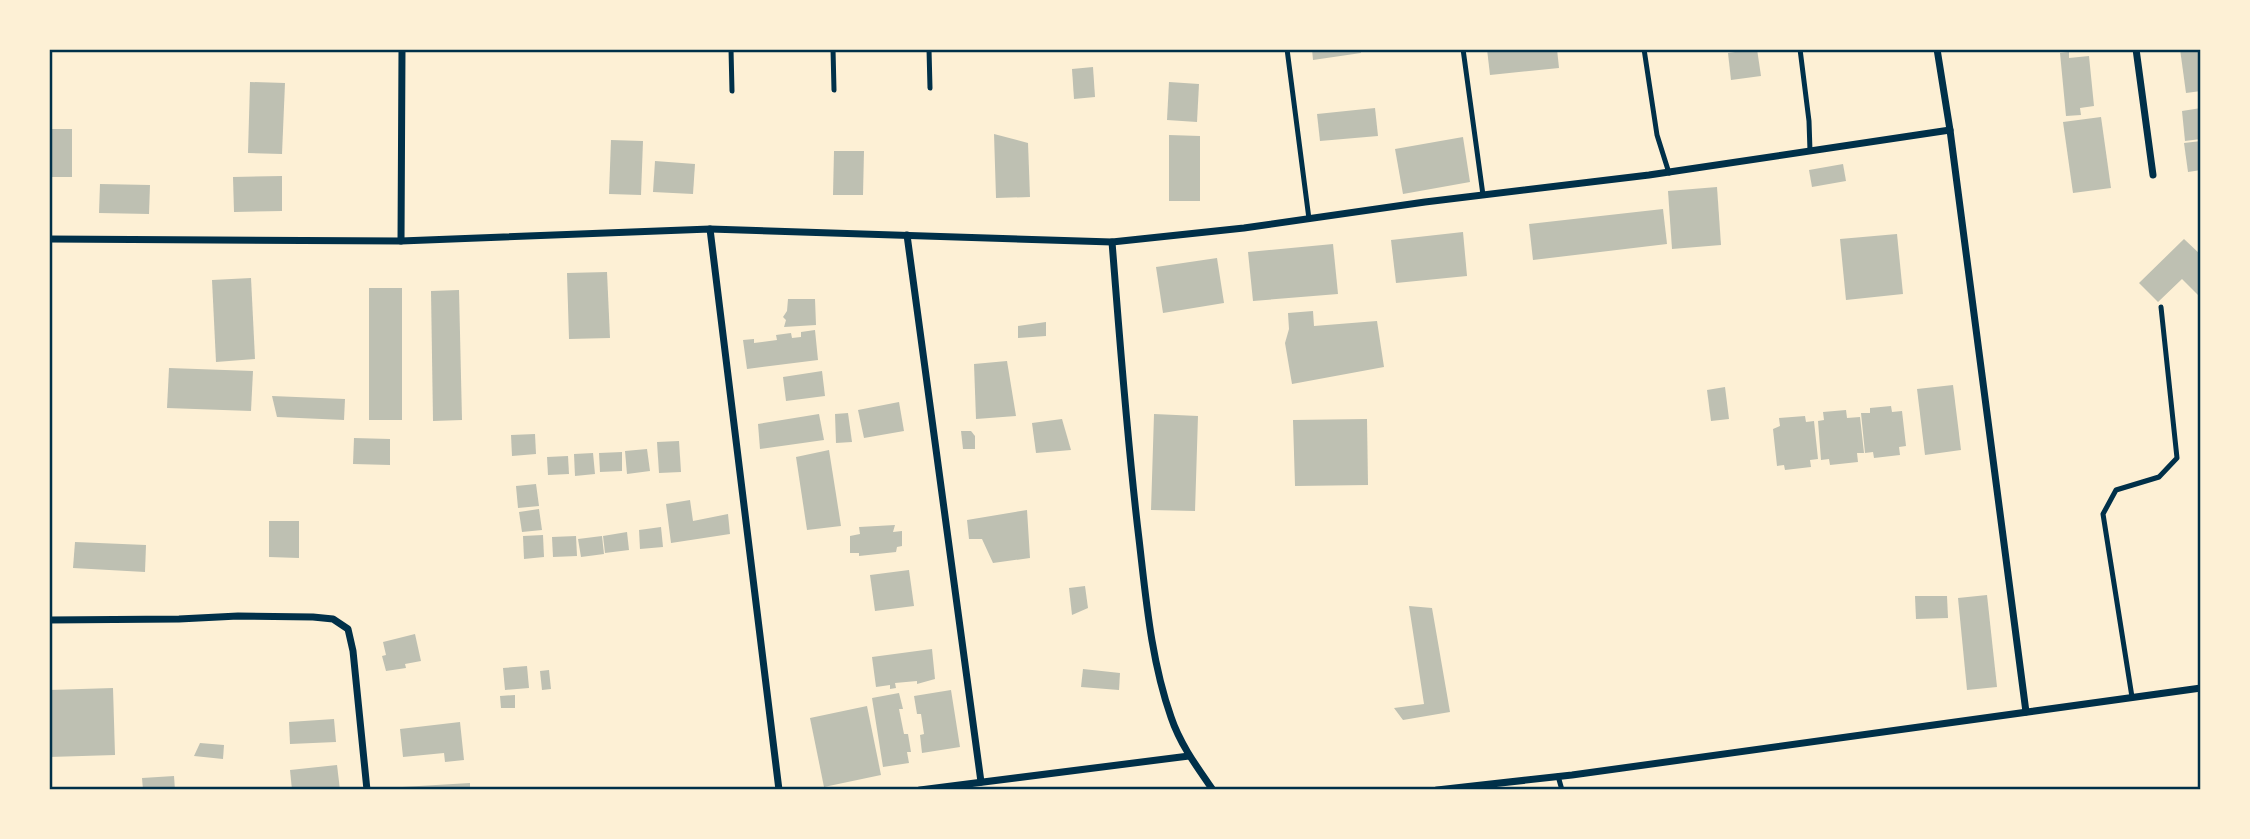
<svg xmlns="http://www.w3.org/2000/svg" width="2250" height="839" font-family="Lato,sans-serif">
  <style>
    .building { fill: #bec0b2 }
    .lines { fill: none; stroke-linecap: round; stroke-linejoin: round }
    .service { stroke: #003049; stroke-width: 5 }
    .minor { stroke: #003049; stroke-width: 7 }
    .neatline { fill: none; stroke: #003049; stroke-width: 2.5 }
  </style>
  <rect width="100%" height="100%" fill="#fdf0d5"/>
  <!-- building -->
  <g class="building">
    <path d="M1312,49h48l1,4 -48,7z"/>
    <path d="M1487,49h70l2,19 -69,7z"/>
    <path d="M1757,49l4,27 -30,4 -3,-27z"/>
    <path d="M2180,49h21v42l-15,2z"/>
    <path d="M2069,52v6l20,-2 5,50 -14,2 1,7 -15,1 -6,-63z"/>
    <path d="M1093,67l2,30 -21,2 -2,-30z"/>
    <path d="M250,82l35,1 -3,71 -34,-1z"/>
    <path d="M1169,82l30,2 -2,38 -30,-2z"/>
    <path d="M1375,108l3,28 -58,5 -3,-27z"/>
    <path d="M2201,108v31l-16,2 -3,-30z"/>
    <path d="M2101,117l10,71 -38,5 -10,-71z"/>
    <rect x="49" y="129" width="23" height="48"/>
    <path d="M994,134l34,9 2,54 -34,1z"/>
    <path d="M1169,135l31,1v65h-31z"/>
    <path d="M1463,137l7,45 -67,12 -8,-45z"/>
    <path d="M611,140l32,1 -2,54 -32,-1z"/>
    <path d="M2201,141v29l-13,2 -4,-29z"/>
    <path d="M834,151h30l-1,44h-30z"/>
    <path d="M655,161l40,3 -2,30 -40,-2z"/>
    <path d="M1843,164l3,17 -34,6 -3,-17z"/>
    <path d="M282,176v35l-48,1 -1,-35z"/>
    <path d="M100,184l50,1 -1,29 -50,-1z"/>
    <path d="M1717,187l4,58 -49,4 -4,-58z"/>
    <path d="M1663,209l4,35 -134,16 -4,-36z"/>
    <path d="M1463,232l4,44 -71,7 -5,-43z"/>
    <path d="M1897,234l6,60 -57,6 -6,-61z"/>
    <path d="M2184,239l17,16v43l-19,-19 -24,23 -19,-19z"/>
    <path d="M1333,244l5,50 -85,7 -5,-49z"/>
    <path d="M1217,258l7,45 -61,10 -7,-46z"/>
    <path d="M607,272l3,66 -41,1 -2,-66z"/>
    <path d="M251,278l4,81 -39,3 -4,-82z"/>
    <rect x="369" y="288" width="33" height="132"/>
    <path d="M459,290l3,130 -29,1 -2,-130z"/>
    <path d="M788,299h27l1,26 -32,2 2,-7 -3,-3 4,-6z"/>
    <path d="M1313,311l1,15 63,-5 7,46 -92,17 -7,-41 4,-14 -1,-16z"/>
    <path d="M1046,322v14l-28,2v-12z"/>
    <path d="M815,330l3,30 -71,9 -4,-29 11,-1v4l23,-3 -1,-5 15,-2 1,5 9,-1v-5z"/>
    <path d="M1007,361l9,55 -40,3 -2,-55z"/>
    <path d="M169,368l84,3 -2,40 -84,-3z"/>
    <path d="M822,371l3,25 -39,5 -3,-24z"/>
    <path d="M1953,385l8,65 -36,5 -8,-66z"/>
    <path d="M1725,387l4,32 -18,2 -4,-31z"/>
    <path d="M272,396l73,3 -1,21 -67,-3z"/>
    <path d="M899,402l5,29 -40,7 -6,-28z"/>
    <path d="M1891,406l1,6 10,-1 4,35 -7,1 1,8 -26,3 -1,-6 -8,1 -4,-40h9v-5z"/>
    <path d="M1846,410l1,8 13,-1 4,36h-7l1,9 -28,3 -1,-6 -8,1 -3,-39 6,-1 -1,-8z"/>
    <path d="M848,413l4,29 -16,1 -1,-29z"/>
    <path d="M819,414l5,26 -64,9 -2,-25z"/>
    <path d="M1154,414l44,2 -3,95 -44,-1z"/>
    <path d="M1805,416l1,6 8,-1 4,38 -8,1 1,7 -26,3 -1,-5 -7,1 -4,-37 7,-3 -1,-8z"/>
    <path d="M1062,419l9,31 -35,3 -4,-30z"/>
    <path d="M1367,419l1,66 -73,1 -2,-66z"/>
    <path d="M961,431h10l4,5v13h-12z"/>
    <path d="M535,434l1,20 -24,2 -1,-21z"/>
    <path d="M354,438l36,1v26l-37,-1z"/>
    <path d="M679,441l2,31 -22,1 -2,-31z"/>
    <path d="M647,449l3,22 -23,3 -2,-23z"/>
    <path d="M829,450l12,76 -34,4 -11,-73z"/>
    <path d="M622,452v19l-22,1 -1,-19z"/>
    <path d="M593,453l2,21 -20,2 -1,-22z"/>
    <path d="M568,456l1,18 -21,1 -1,-18z"/>
    <path d="M536,484l3,22 -21,2 -2,-22z"/>
    <path d="M690,500l3,21 35,-7 2,20 -59,9 -5,-39z"/>
    <path d="M539,509l3,21 -20,2 -3,-20z"/>
    <path d="M1027,510l3,48 -37,5 -11,-24h-13l-2,-19z"/>
    <path d="M269,521h30v37l-30,-1z"/>
    <path d="M895,525l-2,7 9,-1v15l-5,1 -1,5 -37,4v-3h-9v-17l10,-2 -1,-7z"/>
    <path d="M661,527l2,20 -23,2 -1,-19z"/>
    <path d="M627,532l2,18 -24,3 -2,-17z"/>
    <path d="M543,535l1,22 -20,2 -1,-23z"/>
    <path d="M576,536l1,20 -24,1 -1,-20z"/>
    <path d="M602,536l2,18 -23,3 -3,-18z"/>
    <path d="M75,542l71,3 -1,27 -72,-4z"/>
    <path d="M909,570l5,36 -39,5 -5,-36z"/>
    <path d="M1085,586l3,22 -16,7 -3,-27z"/>
    <path d="M1987,595l10,92 -30,3 -9,-92z"/>
    <path d="M1915,596h32l1,22 -32,1z"/>
    <path d="M1409,606l23,2 18,104 -47,8 -9,-12 30,-4z"/>
    <path d="M415,634l6,27 -16,3 1,4 -20,3 -4,-15 4,-1 -3,-13z"/>
    <path d="M932,649l3,30 -18,5v-3l-22,2 1,5 -6,1v-4l-14,2 -4,-30z"/>
    <path d="M527,666l2,22 -24,2 -2,-22z"/>
    <path d="M1083,669l37,4 -1,17 -38,-3z"/>
    <path d="M549,670l2,19 -9,1 -2,-19z"/>
    <path d="M113,688l2,67 -66,2v-67z"/>
    <path d="M951,690l9,57 -38,6 -2,-18 4,-1 -3,-20h-4l-3,-18z"/>
    <path d="M899,693l4,16h-4l5,25h4l3,18h-4l2,11 -26,4 -11,-69z"/>
    <path d="M515,695v13h-14l-1,-12z"/>
    <path d="M867,706l14,69 -57,12 -14,-69z"/>
    <path d="M334,719l2,23 -46,2 -1,-22z"/>
    <path d="M460,722l4,38 -19,2 -1,-9 -41,4 -3,-28z"/>
    <path d="M200,743l24,2 -1,14 -29,-3z"/>
    <path d="M337,765l3,25h-48l-2,-20z"/>
    <path d="M174,776l1,14h-32l-1,-12z"/>
    <path d="M470,783v7h-68v-3z"/>
  </g>
  <g class="lines">
    <!-- service -->
    <g class="service">
      <path d="M731,49l1,42"/>
      <path d="M833,49l1,41"/>
      <path d="M929,49l1,39"/>
      <path d="M1287,49l22,170"/>
      <path d="M1463,49l20,146"/>
      <path d="M1644,49l13,86 12,38"/>
      <path d="M1800,49l9,72 1,30"/>
      <path d="M2132,697l-29,-183 13,-24 43,-13 18,-19 -16,-151"/>
      <path d="M1558,776l4,14"/>
    </g>
    <!-- minor -->
    <g class="minor">
      <path d="M1937,49l13,81 76,582"/>
      <path d="M2136,49l17,126"/>
      <path d="M710,229l402,13 132,-14 181,-26 224,-27 301,-45"/>
      <path d="M907,235l74,547"/>
      <path d="M49,239l352,2 309,-12 69,561"/>
      <path d="M401,241l1,-192"/>
      <path d="M1112,242c8,100 15,198 27,297 7,60 12,121 32,178 9,27 26,50 42,73"/>
      <path d="M49,620l130,-1 59,-3 75,1 20,2 15,10 5,22 14,139"/>
      <path d="M920,790l269,-34"/>
      <path d="M1437,790l135,-15 629,-87"/>
    </g>
  </g>
  <!-- border -->
  <rect width="2250" height="839" fill="none" stroke="#fdf0d5" stroke-width="102"/>
  <rect x="51" y="51" width="2148" height="737" class="neatline"/>
</svg>
